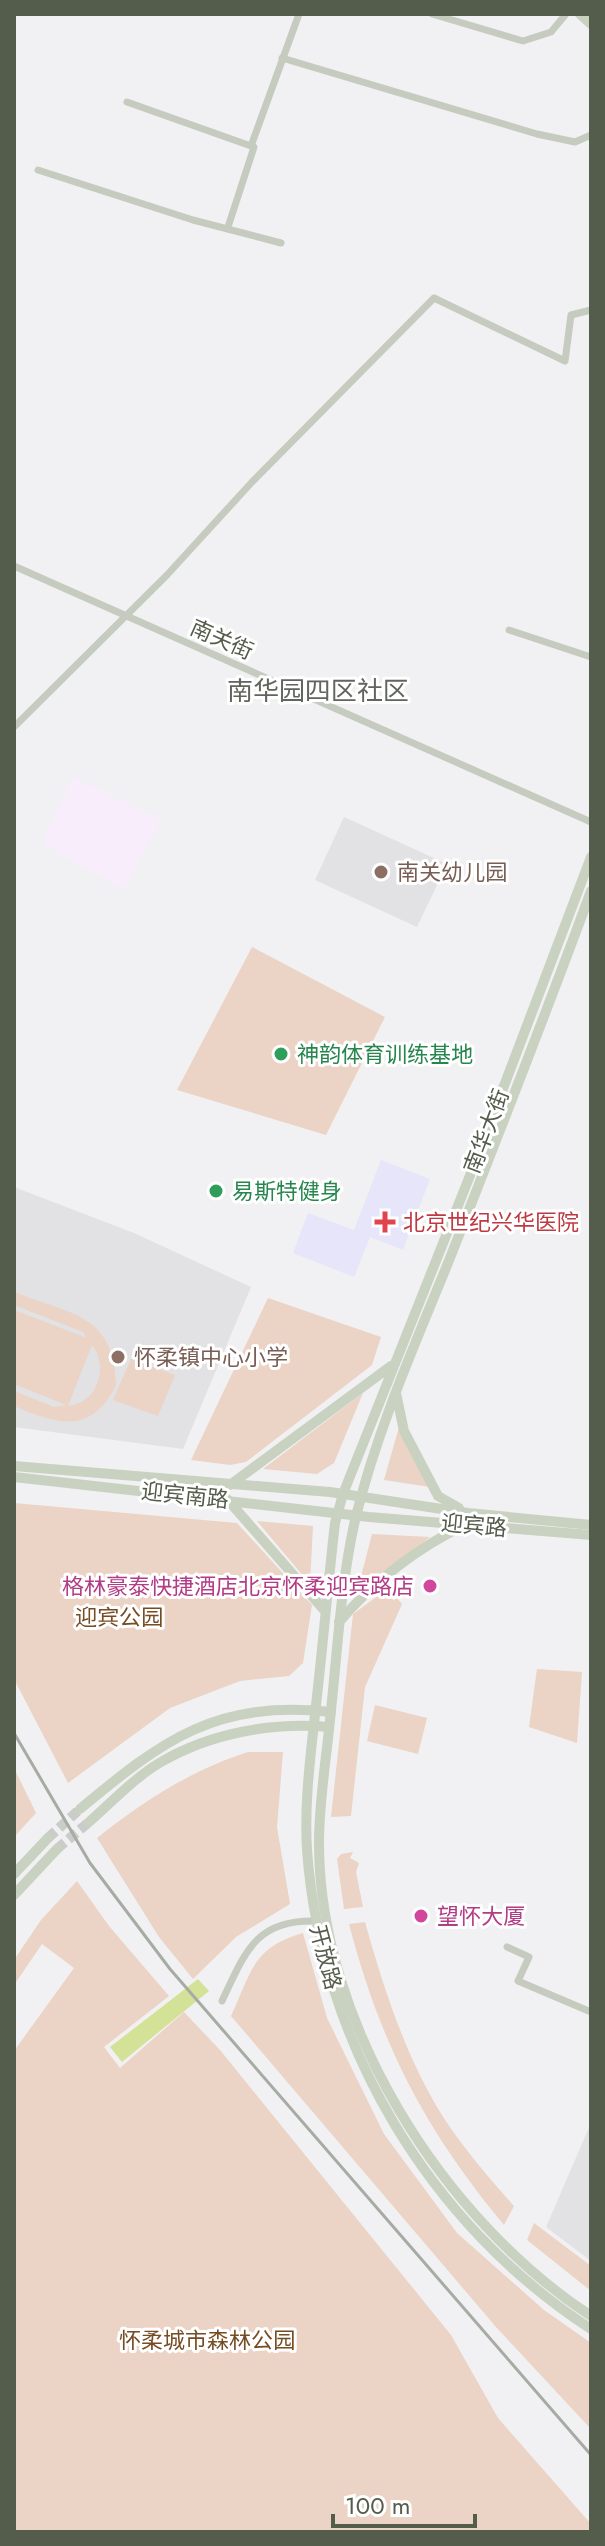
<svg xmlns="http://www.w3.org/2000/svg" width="605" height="2546" font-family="Jost,'Noto Sans SC',sans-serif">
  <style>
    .commercial { fill: #f7edfb }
    .education { fill: #e2e2e4 }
    .medical { fill: #e6e5f9 }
    .green { fill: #ebd3c5; fill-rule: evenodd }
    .water { fill: #d3e297 }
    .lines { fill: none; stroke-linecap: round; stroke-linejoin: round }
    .secondary-tunnel { stroke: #caccc9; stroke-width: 10; stroke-dasharray: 10 5; stroke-linecap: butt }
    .minor { stroke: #c5cbbe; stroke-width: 7 }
    .secondary { stroke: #c9d2c1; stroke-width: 10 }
    .rail { stroke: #a6aba3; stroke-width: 3 }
    .education-dot { fill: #8d6e63; stroke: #fff; stroke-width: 3 }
    .leisure-dot { fill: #2e9e5b; stroke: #fff; stroke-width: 3 }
    .health-dot { fill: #e0444e; stroke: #fff; stroke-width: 3 }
    .hotel-dot { fill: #d1479c; stroke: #fff; stroke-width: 3 }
    .labels { text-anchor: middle; stroke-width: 6; stroke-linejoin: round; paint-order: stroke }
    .street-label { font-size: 22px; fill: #545c4b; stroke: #fff }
    .education-label { font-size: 22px; fill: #785e54; stroke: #fff; text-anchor: start }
    .leisure-label { font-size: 22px; fill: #27864d; stroke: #fff; text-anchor: start }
    .health-label { font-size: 22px; fill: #be3a42; stroke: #fff; text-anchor: start }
    .hotel-label { font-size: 22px; fill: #b23c85; stroke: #fff; text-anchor: end }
    .park-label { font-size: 22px; fill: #764c23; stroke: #fff }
    .quarter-label { font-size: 26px; fill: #61655e; stroke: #fff }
  </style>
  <rect width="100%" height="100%" fill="#f1f1f3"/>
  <!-- commercial -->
  <path class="commercial" d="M72,776l90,44 -38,70 -83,-46z"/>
  <!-- education -->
  <g class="education">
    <path d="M344,817l103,47 -30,63 -102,-47z"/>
    <path d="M14,1187l120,46 117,54 -68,162 -169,-22z"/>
    <path d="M591,2123v138l-45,-34z"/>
  </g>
  <!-- medical -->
  <path class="medical" d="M381,1160l49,19 -27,71 -33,-13 -16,40 -61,-24 15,-40 46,17z"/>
  <!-- green -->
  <g class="green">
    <path d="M252,947l133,70 -59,118 -149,-45z"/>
    <path d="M14,1292c57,23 100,21 102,93 -25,51 -59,39 -102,21v-15l40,16 12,-2 -52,-21v-74l73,28 -4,-6 -69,-27zM92,1345c17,22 6,58 -24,61z"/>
    <path d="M268,1298l113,39 -9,28 -126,97 -16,3 -39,-5z"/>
    <path d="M131,1359l44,16 -17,41 -45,-16z"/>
    <path d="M363,1393l-29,70 -17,11 -54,-5z"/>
    <path d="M399,1427l31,60 -46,-7z"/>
    <path d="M14,1503l223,20 75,82 -9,58 -14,13 -49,5 -70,27 -102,75 -54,-104z"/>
    <path d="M257,1521l56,5 -3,58z"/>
    <path d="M372,1534l58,3 -73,55z"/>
    <path d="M401,1579l-7,16 8,9 -37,83 -14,129 -20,1 22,-203z"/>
    <path d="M537,1669l45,3 -5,71 -48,-16z"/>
    <path d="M375,1705l52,13 -9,36 -51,-13z"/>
    <path d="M248,1752h35l-6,75 13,77 -54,33 -43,42 -34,-42 -62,-99c48,-38 93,-67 151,-86z"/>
    <path d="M14,1768l22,45 -22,24z"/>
    <path d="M353,1852l-3,6 9,5 -3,9 7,35 -19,2 -7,-50 4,-5z"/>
    <path d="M77,1881l32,45 60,70 -65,51 16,21 64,-56 36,38 231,285 47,83 93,106v8h-577v-481l60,-83 -32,-24 -28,41v-25l27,-40z"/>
    <path d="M365,1922c16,57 35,117 63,169 22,42 54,79 86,115l-10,19c-79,-95 -124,-182 -155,-301z"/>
    <path d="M303,1933l24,85 57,116 73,99 87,77 47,33v86l-95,-102 -265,-311c21,-45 21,-68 72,-83z"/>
    <path d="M534,2223l57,43v25l-64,-51z"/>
  </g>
  <!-- water -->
  <path class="water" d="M198,1979l11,12 -87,71 -12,-15z"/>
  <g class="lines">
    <!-- secondary-tunnel -->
    <g class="secondary-tunnel">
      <path d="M48,1838l32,-29"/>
      <path d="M57,1849l32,-27"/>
    </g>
    <!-- minor -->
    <g class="minor">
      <path d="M432,14l91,27 28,-9 15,-18"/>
      <path d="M282,58l255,76 38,8 16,-7"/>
      <path d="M127,102l124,44 48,-132"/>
      <path d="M38,170l155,50 88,23"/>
      <path d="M228,227l26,-80"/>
      <path d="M14,566l577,256"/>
      <path d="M509,630l82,27"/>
      <path d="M14,727l153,-152 85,-93 182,-184 131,63 6,-46 20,-5"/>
      <path d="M507,1947l22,10 -11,24 73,31"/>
      <path d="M222,2001c23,-48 33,-82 94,-80"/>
    </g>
    <!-- secondary -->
    <g class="secondary">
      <path d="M580,14l11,10"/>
      <path d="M591,857l-122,321 -126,316 -8,29c-7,61 -12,121 -19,182 -5,48 -12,96 -9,145 14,193 122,374 284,479"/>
      <path d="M591,891c-45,123 -93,245 -141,367 -34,84 -72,169 -94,258 -15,64 -18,129 -25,194 -4,45 -12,89 -12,133 0,181 124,376 272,473"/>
      <path d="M396,1393l8,38 34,65 21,12"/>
      <path d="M14,1466l316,26 138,21 123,12"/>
      <path d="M14,1477l355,40 222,18"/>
      <path d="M230,1485l161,-119"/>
      <path d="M227,1499l97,111"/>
      <path d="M339,1622c33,-39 79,-75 126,-97"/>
      <path d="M80,1809c84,-70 136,-109 251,-97"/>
      <path d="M89,1822c22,-19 46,-45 72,-60 50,-29 111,-40 168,-35"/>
      <path d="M14,1874l34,-36"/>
      <path d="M14,1895l43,-46"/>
    </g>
    <!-- rail -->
    <path class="rail" d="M14,1733l76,130 80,106 421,486"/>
  </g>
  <!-- markers -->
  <g class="education-dot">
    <circle cx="381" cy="872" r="8"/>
    <circle cx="118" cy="1357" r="8"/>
  </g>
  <g class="leisure-dot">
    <circle cx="281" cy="1054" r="8"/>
    <circle cx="216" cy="1191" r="8"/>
  </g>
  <path class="health-dot" d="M381 1210h8v8h8v8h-8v8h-8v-8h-8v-8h8z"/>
  <g class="hotel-dot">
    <circle cx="430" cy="1586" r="8"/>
    <circle cx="421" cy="1916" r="8"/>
  </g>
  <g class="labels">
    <!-- street labels -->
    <g class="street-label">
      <text transform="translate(222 639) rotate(24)" y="8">南关街</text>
      <text transform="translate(486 1131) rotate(-69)" y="8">南华大街</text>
      <text transform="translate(185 1495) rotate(6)" y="8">迎宾南路</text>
      <text transform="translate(474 1525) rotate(5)" y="8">迎宾路</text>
      <text transform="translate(326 1957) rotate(75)" y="8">开放路</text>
    </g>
    <!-- education labels -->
    <g class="education-label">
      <text x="397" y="880">南关幼儿园</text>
      <text x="134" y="1365">怀柔镇中心小学</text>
    </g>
    <!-- leisure labels -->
    <g class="leisure-label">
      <text x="297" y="1062">神韵体育训练基地</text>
      <text x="232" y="1199">易斯特健身</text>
    </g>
    <!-- health labels -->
    <g class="health-label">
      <text x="403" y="1230">北京世纪兴华医院</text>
    </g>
    <!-- hotel labels -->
    <g class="hotel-label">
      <text x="414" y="1594">格林豪泰快捷酒店北京怀柔迎宾路店</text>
      <text x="437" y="1924" text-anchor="start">望怀大厦</text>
    </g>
    <!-- park labels -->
    <g class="park-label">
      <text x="119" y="1625">迎宾公园</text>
      <text x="207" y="2348">怀柔城市森林公园</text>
    </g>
    <!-- quarter labels -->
    <g class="quarter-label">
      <text x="318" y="700">南华园四区社区</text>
    </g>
  </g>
  <!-- border -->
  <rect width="605" height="2546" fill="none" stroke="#545c4b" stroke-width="32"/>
  <!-- scale -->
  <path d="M333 2514v12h142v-12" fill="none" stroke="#545c4b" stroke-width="4"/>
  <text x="345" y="2514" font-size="24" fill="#545c4b" stroke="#ffffff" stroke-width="6" paint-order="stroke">100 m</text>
</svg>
